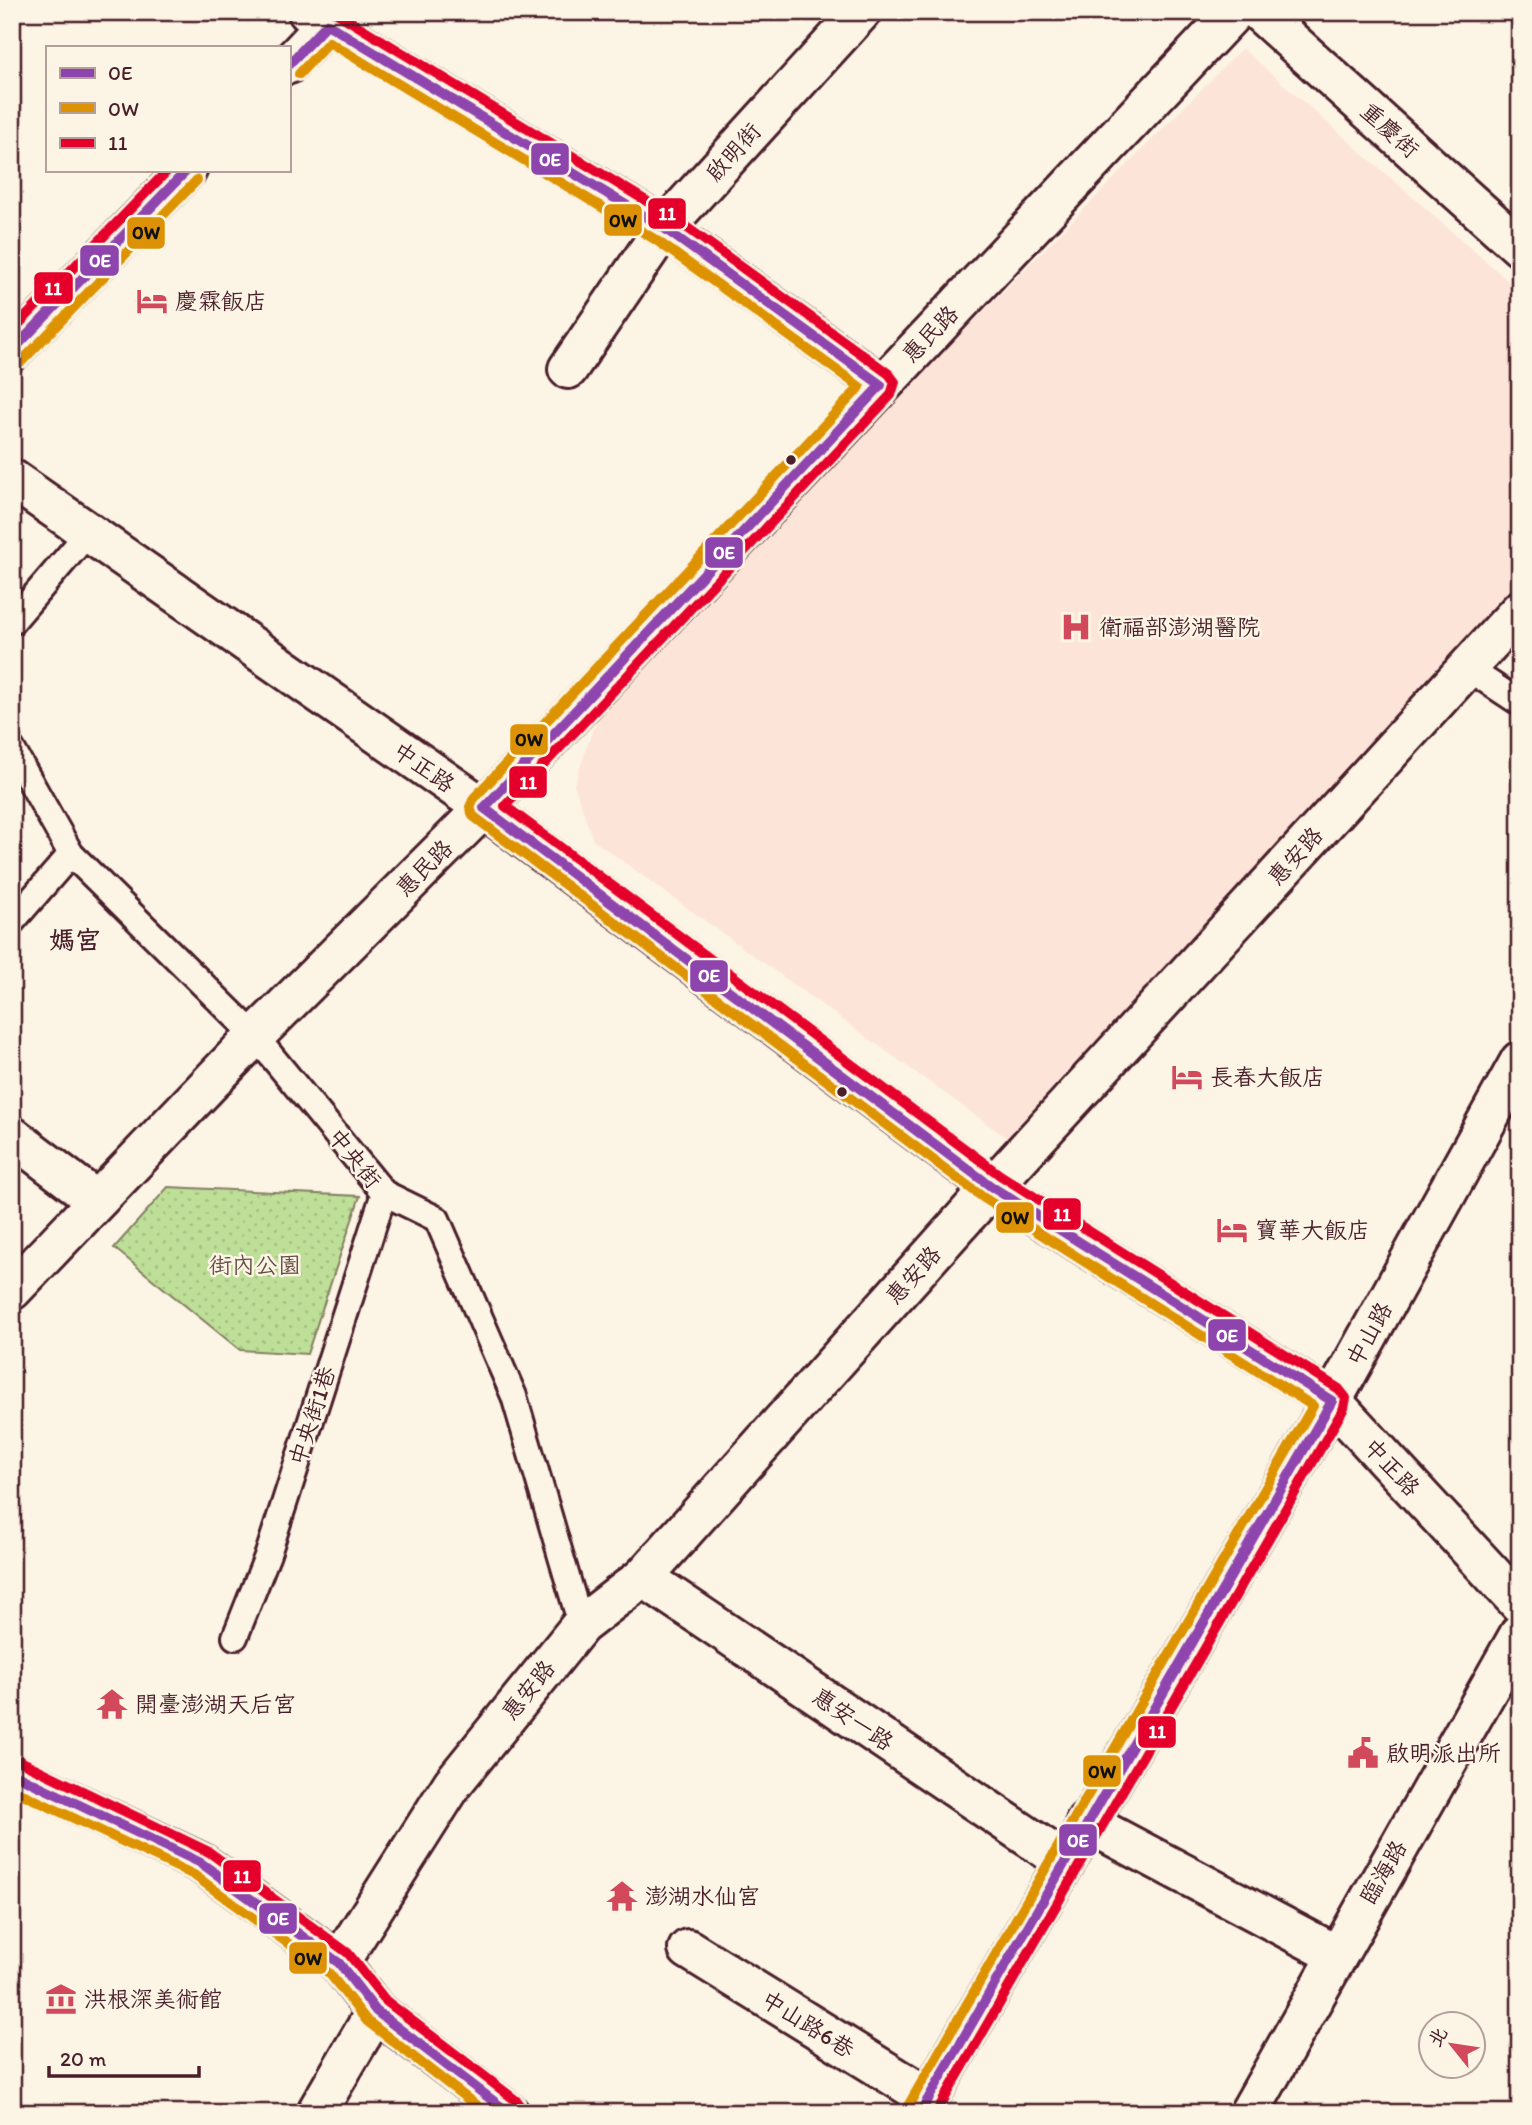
<svg xmlns="http://www.w3.org/2000/svg" width="1532" height="2125" font-family="Itim,'LXGW WenKai TC',sans-serif">
  <style>
    .built { fill: #fce5d8 }
    .park { fill: url(#park-dots); stroke: #847f62; stroke-width: 2 }
    .lines { fill: none; stroke-linecap: round; stroke-linejoin: round }
    .service-casing { stroke: #4a1f2b; stroke-width: 30 }
    .minor-casing { stroke: #4a1f2b; stroke-width: 44 }
    .tertiary-casing { stroke: #4a1f2b; stroke-width: 44 }
    .secondary-casing { stroke: #4a1f2b; stroke-width: 44 }
    .service { stroke: #fcf5e5; stroke-width: 24 }
    .minor { stroke: #fcf5e5; stroke-width: 38 }
    .tertiary { stroke: #fcf5e5; stroke-width: 38 }
    .secondary { stroke: #fcf5e5; stroke-width: 38 }
    .bus-1-casing { stroke: #fcf5e5; stroke-width: 16 }
    .bus-2-casing { stroke: #fcf5e5; stroke-width: 16 }
    .bus-3-casing { stroke: #fcf5e5; stroke-width: 16 }
    .bus-1 { stroke: #8e44ad; stroke-width: 10 }
    .bus-2 { stroke: #dd9206; stroke-width: 10 }
    .bus-3 { stroke: #e4002b; stroke-width: 10 }
    .bus-dot { fill: #4a1f2b; stroke: #fcf5e5; stroke-width: 2.5 }
    .labels { text-anchor: middle; stroke-width: 5; stroke-linejoin: round; paint-order: stroke }
    .street-label { font-size: 23px; fill: #4a1f2b; stroke: #fcf5e5 }
    .poi-label { font-size: 23px; fill: #4a1f2b; stroke: #fcf5e5; text-anchor: start }
    .park-label { font-size: 23px; fill: #674f46; stroke: #fcf5e5 }
    .quarter-label { font-size: 26px; font-weight: bold; fill: #4a1f2b; stroke: #fcf5e5 }
    .line-badge { stroke: #fcf5e5; stroke-width: 2.5 }
    .badge-label { font-size: 19px; text-anchor: middle; font-weight: bold; fill: #fff }
    .pale-badge-label { font-size: 19px; text-anchor: middle; font-weight: bold; fill: #111 }
  </style>
  <defs>
    <pattern id="park-dots" width="8" height="8" patternUnits="userSpaceOnUse" patternTransform="scale(1.75)"><rect width="8" height="8" fill="#bedf98"/><path d="M2 2h.1M6 6h.1" fill="none" stroke="#a5bf83" stroke-width="1.8" stroke-linecap="round"/></pattern>
  </defs>
  <rect width="100%" height="100%" fill="#fcf5e5"/>
  <filter id="ink" filterUnits="userSpaceOnUse"><feTurbulence type="fractalNoise" baseFrequency=".0143" numOctaves="2"/><feDisplacementMap in="SourceGraphic" scale="14" xChannelSelector="R" yChannelSelector="G"/><feConvolveMatrix kernelMatrix="1 2 1 2 8 2 1 2 1" color-interpolation-filters="sRGB"/></filter>
  <g filter="url(#ink)">
    <!-- built -->
    <path class="built" d="M1242,48l278,243v293l-512,555 -415,-299 -19,-55 19,-56 37,-58z"/>
    <!-- park -->
    <path class="park" d="M168,1187l192,9 -53,158 -67,-4 -126,-102z"/>
    <g class="lines">
      <defs>
        <g id="service">
          <path d="M12,622l76,-89"/>
          <path d="M1467,668l53,35"/>
          <path d="M12,749l59,105 184,182 129,157 53,26 77,177 67,229"/>
          <path d="M12,922l59,-68"/>
          <path d="M235,1637l33,-83 116,-361"/>
        </g>
        <g id="minor">
          <path d="M308,12l356,216 217,157"/>
          <path d="M1259,12l261,235"/>
          <path d="M289,64l49,-52"/>
          <path d="M12,351l175,-181"/>
          <path d="M568,369l96,-141 197,-216"/>
          <path d="M12,1136l84,64"/>
          <path d="M992,1187l340,214 188,203"/>
          <path d="M12,1290l243,-254 229,-228 750,-796"/>
          <path d="M643,1577l421,284"/>
          <path d="M1086,1822l251,133"/>
          <path d="M688,1949l241,149"/>
          <path d="M339,1963l114,-180 128,-158 62,-48 349,-390 528,-577"/>
          <path d="M316,2113l60,-102"/>
          <path d="M920,2113l412,-712"/>
          <path d="M1249,2113l271,-480"/>
        </g>
        <g id="tertiary">
          <path d="M1332,1401l188,-340"/>
          <path d="M12,1773l189,90 138,100 37,48 133,102"/>
        </g>
        <path id="secondary" d="M12,479l472,329 508,379"/>
      </defs>
      <!-- service casing -->
      <use href="#service" class="service-casing"/>
      <!-- minor casing -->
      <use href="#minor" class="minor-casing"/>
      <!-- tertiary casing -->
      <use href="#tertiary" class="tertiary-casing"/>
      <!-- secondary casing -->
      <use href="#secondary" class="secondary-casing"/>
      <!-- service -->
      <use href="#service" class="service"/>
      <!-- minor -->
      <use href="#minor" class="minor"/>
      <!-- tertiary -->
      <use href="#tertiary" class="tertiary"/>
      <!-- secondary -->
      <use href="#secondary" class="secondary"/>
      <defs>
        <g id="bus-1">
          <path d="M289,64l38,-40 337,204 217,157 -397,423 508,379 340,214 -412,712"/>
          <path d="M12,351l175,-181"/>
          <path d="M12,1773l189,90 138,100 37,48 133,102"/>
        </g>
        <g id="bus-2">
          <path d="M299,74l30,-32 327,198 204,147 -386,411 -4,9 3,9 511,382 329,208 -405,700"/>
          <path d="M22,361l175,-181"/>
          <path d="M12,1789l182,86 135,98 38,48 119,92"/>
        </g>
        <g id="bus-3">
          <path d="M335,12l336,204 218,158 6,8 -4,13 -386,411 495,369 339,214 7,9 -2,10 -408,705"/>
          <path d="M12,331l156,-161"/>
          <path d="M18,1760l191,92 139,101 38,48 132,101"/>
        </g>
      </defs>
      <!-- bus-1 casing -->
      <use href="#bus-1" class="bus-1-casing"/>
      <!-- bus-2 casing -->
      <use href="#bus-2" class="bus-2-casing"/>
      <!-- bus-3 casing -->
      <use href="#bus-3" class="bus-3-casing"/>
      <!-- bus-1 -->
      <use href="#bus-1" class="bus-1"/>
      <!-- bus-2 -->
      <use href="#bus-2" class="bus-2"/>
      <!-- bus-3 -->
      <use href="#bus-3" class="bus-3"/>
    </g>
  </g>
  <!-- icons -->
  <defs>
    <symbol id="hotel-bare" viewBox="-9 -9 18 18"><path d="M-6-4.5h1.5V1H6V5H4.5V3h-9V5H-6ZM-4 0a1.8 1.8 0 1 1 3.6 0ZM.5 0V-2.5h3Q6-2.5 6 0Z" fill="#d1495b" stroke="#fcf5e5" stroke-width="2.5" paint-order="stroke"/></symbol>
    <symbol id="hospital-bare" viewBox="-9 -9 18 18"><path d="M-5-5h3v3.5h4V-5h3V5h-3V1.5h-4V5h-3Z" fill="#d1495b" stroke="#fcf5e5" stroke-width="2.5" paint-order="stroke"/></symbol>
    <symbol id="temple-bare" viewBox="-9 -9 18 18"><path d="M0-6L5-2H3V0L6.5 2.5H4V6H1.5V3h-3V6H-4V2.5H-6.5L-3 0V-2H-5Z" fill="#d1495b" stroke="#fcf5e5" stroke-width="2.5" paint-order="stroke"/></symbol>
    <symbol id="civic-bare" viewBox="-9 -9 18 18"><path d="M-.6-6.5H3V-4.5H.6V-3L4-1V1h2V6H-6V1h2V-1L-.6-3ZM-1.2 2.5V6h2.4V2.5Z" fill="#d1495b" stroke="#fcf5e5" stroke-width="2.5" paint-order="stroke"/></symbol>
    <symbol id="museum-bare" viewBox="-9 -9 18 18"><path d="M0-6L6-3V-2H-6V-3ZM-5-1h2V3h-2ZM-1-1h2V3h-2ZM3-1h2V3H3ZM-6 4H6V6H-6Z" fill="#d1495b" stroke="#fcf5e5" stroke-width="2.5" paint-order="stroke"/></symbol>
  </defs>
  <g fill-rule="evenodd">
    <use href="#hotel-bare" x="130" y="279" width="44" height="44"/>
    <use href="#hospital-bare" x="1054" y="605" width="44" height="44"/>
    <use href="#hotel-bare" x="1165" y="1055" width="44" height="44"/>
    <use href="#hotel-bare" x="1210" y="1208" width="44" height="44"/>
    <use href="#temple-bare" x="90" y="1682" width="44" height="44"/>
    <use href="#civic-bare" x="1341" y="1731" width="44" height="44"/>
    <use href="#temple-bare" x="600" y="1874" width="44" height="44"/>
    <use href="#museum-bare" x="39" y="1977" width="44" height="44"/>
  </g>
  <!-- markers -->
  <g class="bus-dot">
    <circle cx="791" cy="460" r="6"/>
    <circle cx="842" cy="1092" r="6"/>
  </g>
  <g class="labels">
    <!-- street labels -->
    <g class="street-label">
      <text transform="translate(1390 130) rotate(42)" y="8">重慶街</text>
      <text transform="translate(733 152) rotate(-48)" y="8">啟明街</text>
      <text transform="translate(930 334) rotate(-46)" y="8">惠民路</text>
      <text transform="translate(424 767) rotate(35)" y="8">中正路</text>
      <text transform="translate(1295 856) rotate(-48)" y="8">惠安路</text>
      <text transform="translate(424 868) rotate(-45)" y="8">惠民路</text>
      <text transform="translate(355 1158) rotate(51)" y="8">中央街</text>
      <text transform="translate(913 1275) rotate(-48)" y="8">惠安路</text>
      <text transform="translate(1369 1334) rotate(-61)" y="8">中山路</text>
      <text transform="translate(312 1416) rotate(-72)" y="8">中央街1巷</text>
      <text transform="translate(1392 1467) rotate(47)" y="8">中正路</text>
      <text transform="translate(528 1690) rotate(-51)" y="8">惠安路</text>
      <text transform="translate(853 1719) rotate(34)" y="8">惠安一路</text>
      <text transform="translate(1383 1872) rotate(-60)" y="8">臨海路</text>
      <text transform="translate(808 2024) rotate(32)" y="8">中山路6巷</text>
    </g>
    <!-- poi labels -->
    <g class="poi-label">
      <text x="175" y="309">慶霖飯店</text>
      <text x="1099" y="635">衛福部澎湖醫院</text>
      <text x="1210" y="1085">長春大飯店</text>
      <text x="1255" y="1238">寶華大飯店</text>
      <text x="135" y="1712">開臺澎湖天后宮</text>
      <text x="1386" y="1761">啟明派出所</text>
      <text x="645" y="1904">澎湖水仙宮</text>
      <text x="84" y="2007">洪根深美術館</text>
    </g>
    <!-- park labels -->
    <g class="park-label">
      <text x="255" y="1273">街內公園</text>
    </g>
    <!-- quarter labels -->
    <g class="quarter-label">
      <text x="75" y="949">媽宮</text>
    </g>
  </g>
  <g class="line-badge">
    <rect x="530" y="142" width="40" height="34" rx="7" fill="#8e44ad"/>
    <rect x="647" y="197" width="40" height="33" rx="7" fill="#e4002b"/>
    <rect x="603" y="203" width="40" height="34" rx="7" fill="#dd9206"/>
    <rect x="126" y="216" width="40" height="34" rx="7" fill="#dd9206"/>
    <rect x="79" y="244" width="41" height="33" rx="7" fill="#8e44ad"/>
    <rect x="33" y="271" width="41" height="34" rx="7" fill="#e4002b"/>
    <rect x="704" y="536" width="40" height="33" rx="7" fill="#8e44ad"/>
    <rect x="509" y="723" width="40" height="33" rx="7" fill="#dd9206"/>
    <rect x="508" y="765" width="40" height="34" rx="7" fill="#e4002b"/>
    <rect x="689" y="959" width="40" height="34" rx="7" fill="#8e44ad"/>
    <rect x="1042" y="1197" width="40" height="34" rx="7" fill="#e4002b"/>
    <rect x="995" y="1201" width="40" height="33" rx="7" fill="#dd9206"/>
    <rect x="1207" y="1318" width="40" height="34" rx="7" fill="#8e44ad"/>
    <rect x="1137" y="1715" width="40" height="34" rx="7" fill="#e4002b"/>
    <rect x="1082" y="1754" width="40" height="34" rx="7" fill="#dd9206"/>
    <rect x="1058" y="1823" width="40" height="34" rx="7" fill="#8e44ad"/>
    <rect x="222" y="1859" width="40" height="34" rx="7" fill="#e4002b"/>
    <rect x="258" y="1902" width="40" height="33" rx="7" fill="#8e44ad"/>
    <rect x="288" y="1941" width="40" height="34" rx="7" fill="#dd9206"/>
  </g>
  <g class="badge-label">
    <text x="550" y="166">0E</text>
    <text x="667" y="220">11</text>
    <text x="100" y="267">0E</text>
    <text x="53" y="295">11</text>
    <text x="724" y="559">0E</text>
    <text x="528" y="789">11</text>
    <text x="709" y="982">0E</text>
    <text x="1062" y="1221">11</text>
    <text x="1227" y="1342">0E</text>
    <text x="1157" y="1738">11</text>
    <text x="1078" y="1847">0E</text>
    <text x="242" y="1883">11</text>
    <text x="278" y="1925">0E</text>
  </g>
  <g class="pale-badge-label">
    <text x="623" y="227">0W</text>
    <text x="146" y="239">0W</text>
    <text x="529" y="746">0W</text>
    <text x="1015" y="1224">0W</text>
    <text x="1102" y="1778">0W</text>
    <text x="308" y="1965">0W</text>
  </g>
  <!-- margin -->
  <rect width="1532" height="2125" fill="none" stroke="#fcf5e5" stroke-width="42"/>
  <rect x="21" y="21" width="1490" height="2083" fill="none" stroke="#4a1f2b" stroke-width="2.5" filter="url(#ink)"/>
  <!-- legend -->
  <rect x="46" y="46" width="245" height="126" fill="#fcf5e5" stroke="#b59f9b" stroke-width="2"/>
  <rect x="60" y="68" width="35" height="10" fill="#8e44ad" stroke="#b59f9b" stroke-width="2"/>
  <text x="108" y="80" font-size="21" fill="#4a1f2b">0E</text>
  <rect x="60" y="103" width="35" height="10" fill="#dd9206" stroke="#b59f9b" stroke-width="2"/>
  <text x="108" y="116" font-size="21" fill="#4a1f2b">0W</text>
  <rect x="60" y="138" width="35" height="10" fill="#e4002b" stroke="#b59f9b" stroke-width="2"/>
  <text x="108" y="150" font-size="21" fill="#4a1f2b">11</text>
  <!-- north arrow -->
  <g transform="translate(1452 2045) rotate(300)"><circle r="33" fill="#fcf5e5" stroke="#b59f9b" stroke-width="2"/>
  <path d="M0-5L12 26L0 18L-12 26Z" fill="#d1495b"/>
  <text y="-10" font-size="19" font-weight="bold" text-anchor="middle" fill="#4a1f2b">北</text>
  </g>
  <!-- scale -->
  <path d="M49 2066v10h150v-10" fill="none" stroke="#4a1f2b" stroke-width="3.5"/>
  <text x="60" y="2066" font-size="21" fill="#4a1f2b" stroke="#fcf5e5" stroke-width="5" paint-order="stroke">20 m</text>
</svg>
